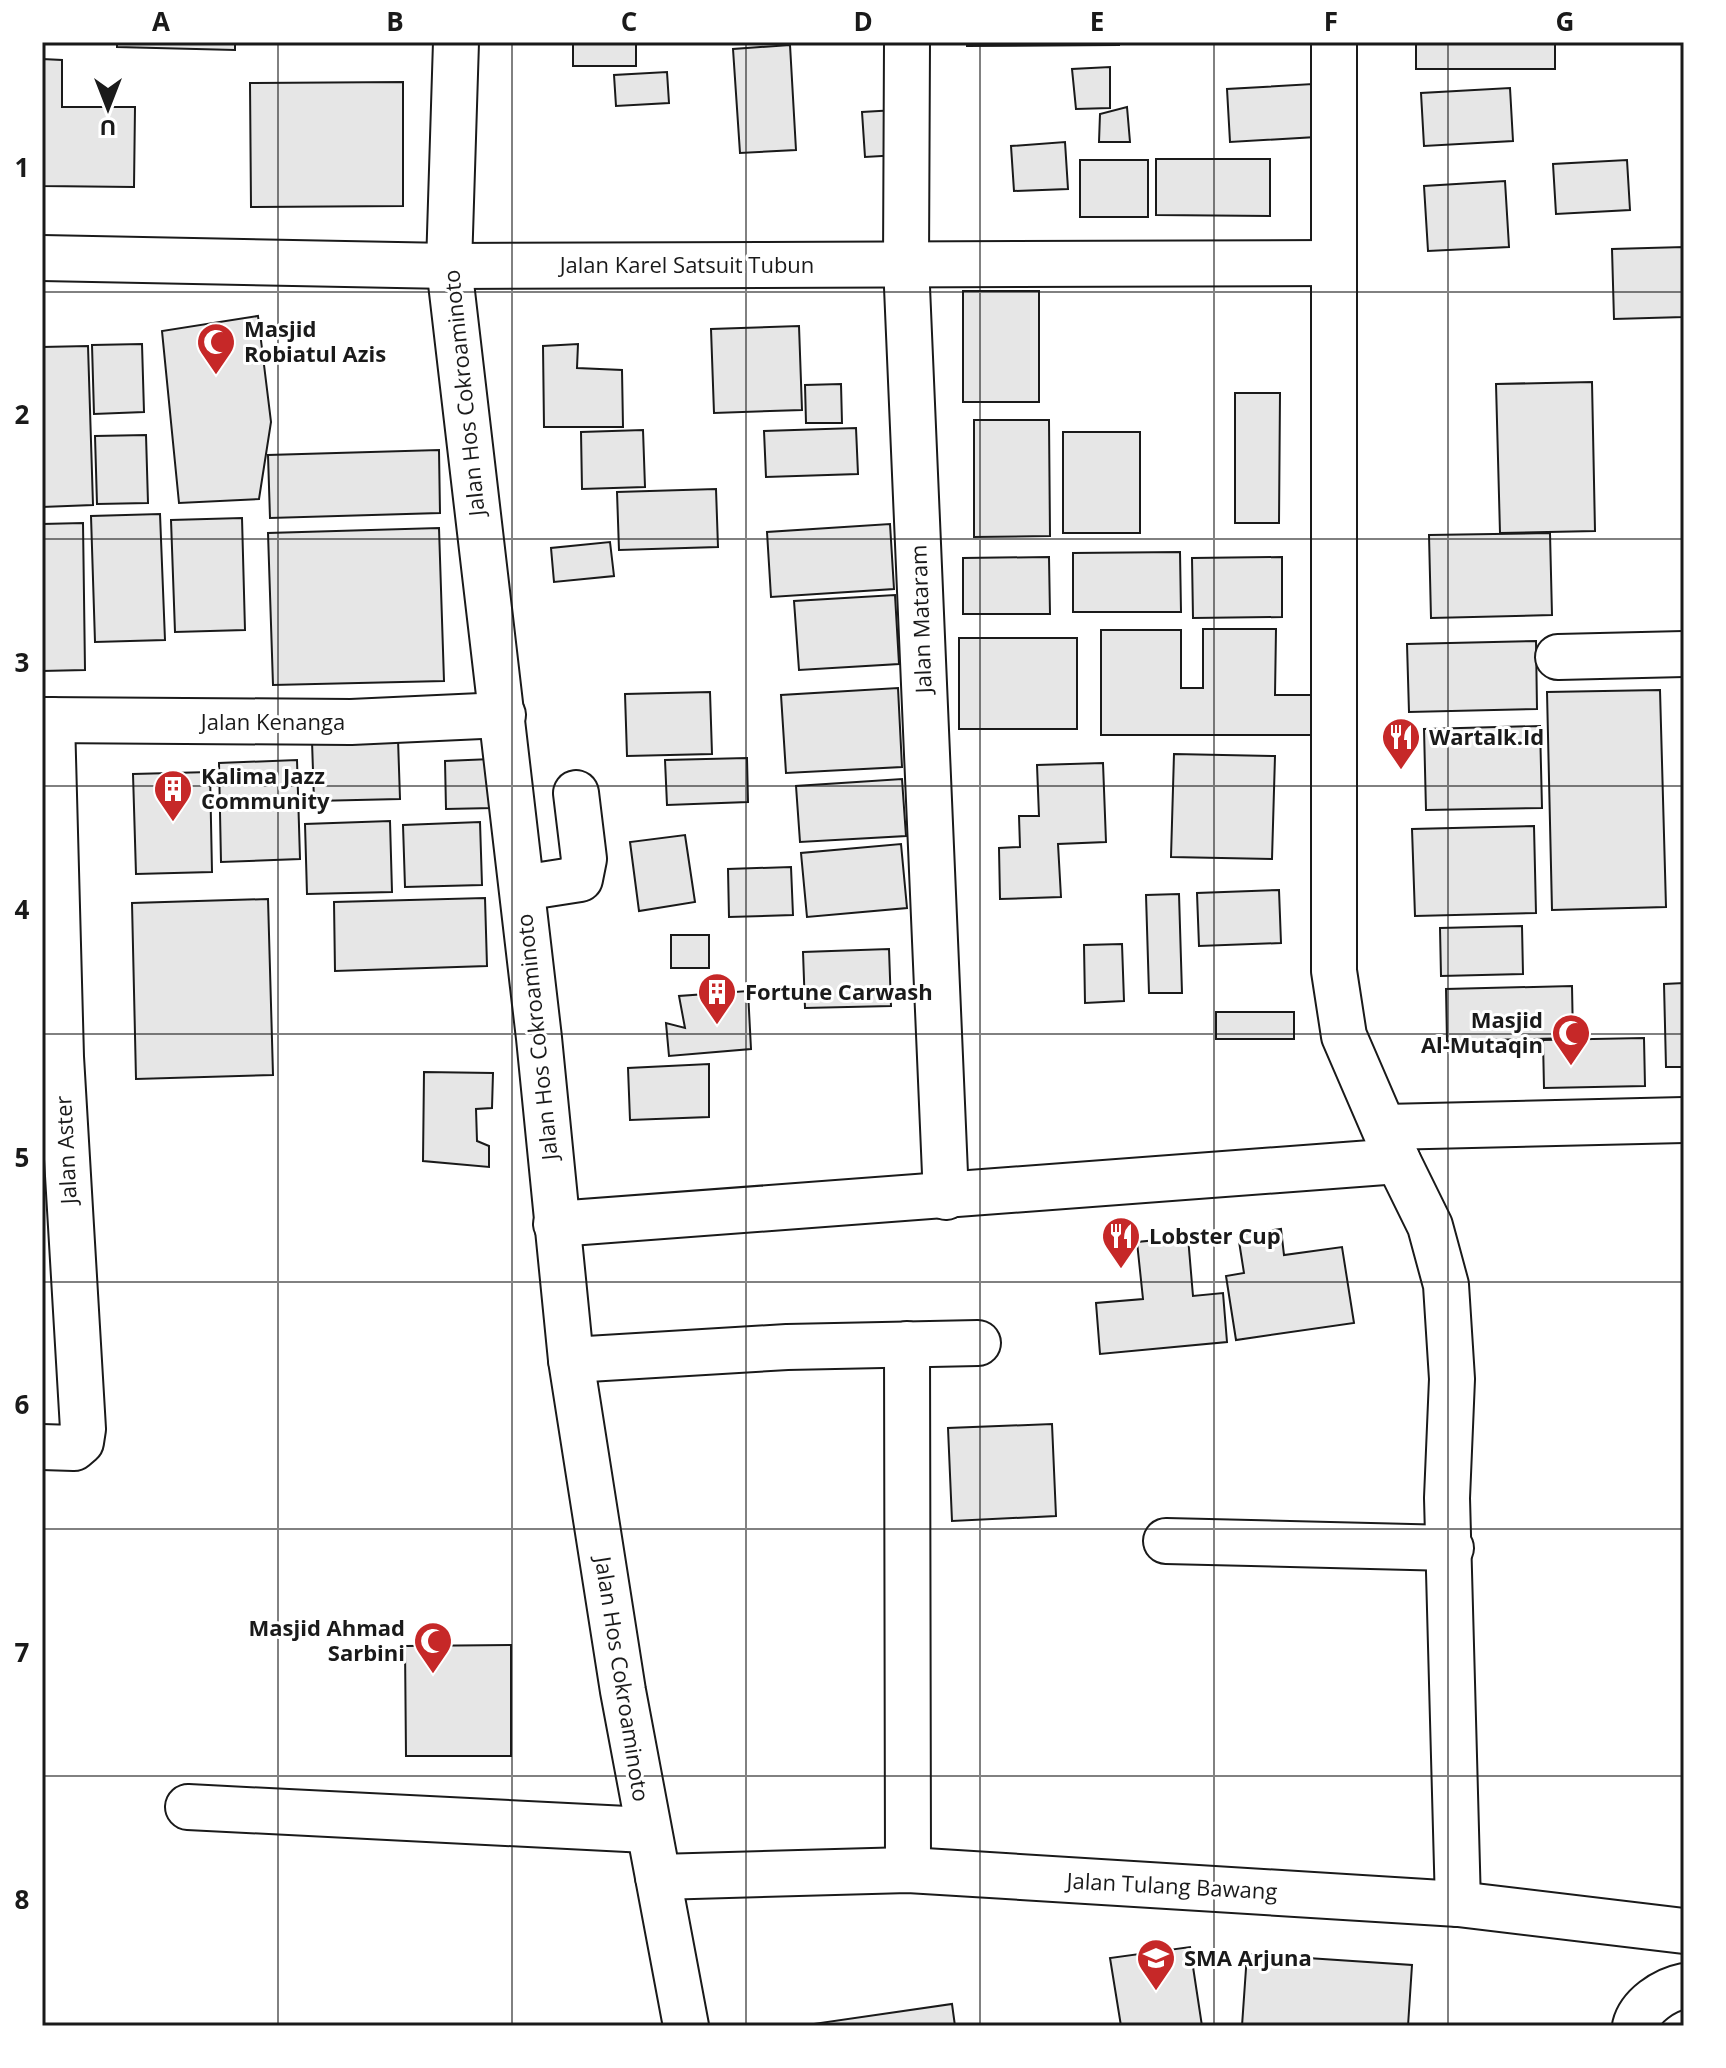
<svg xmlns="http://www.w3.org/2000/svg" width="1726" height="2068" font-family="'Open Sans',sans-serif">
  <style>
    .building { fill: #e6e6e6; stroke: #1a1a1a; stroke-width: 2 }
    .lines { fill: none; stroke-linecap: round; stroke-linejoin: round }
    .minor-casing { stroke: #1a1a1a; stroke-width: 48 }
    .minor { stroke: #fff; stroke-width: 44 }
    .grid { fill: none; stroke: #1a1a1a; stroke-width: 2; stroke-opacity: 0.55 }
    .labels { text-anchor: middle; stroke-width: 6; stroke-linejoin: round; paint-order: stroke }
    .street-label { font-size: 22px; fill: #1a1a1a; stroke: #fff }
    .poi-label { font-size: 22px; font-weight: bold; fill: #1a1a1a; stroke: #fff; text-anchor: start }
    .neatline { fill: none; stroke: #1a1a1a; stroke-width: 3 }
    .grid-label { font-size: 26px; text-anchor: middle; font-weight: bold; fill: #1a1a1a }
  </style>
  <rect width="100%" height="100%" fill="#fff"/>
  <!-- building -->
  <g class="building">
    <path d="M117,42h118v8l-118,-3z"/>
    <rect x="573" y="42" width="63" height="24"/>
    <path d="M967,42h152v3l-152,1z"/>
    <rect x="1416" y="42" width="139" height="27"/>
    <path d="M790,45l6,105 -56,3 -7,-104z"/>
    <path d="M42,59l20,1v47h73l-1,80 -92,-1z"/>
    <path d="M1110,67v41l-34,1 -4,-40z"/>
    <path d="M667,72l2,31 -53,3 -2,-31z"/>
    <path d="M403,82v124l-152,1 -1,-124z"/>
    <path d="M1313,84l3,53 -86,5 -3,-53z"/>
    <path d="M1510,88l3,53 -89,5 -3,-53z"/>
    <path d="M1127,107l3,35h-31l1,-28z"/>
    <path d="M896,110l3,45 -34,2 -3,-45z"/>
    <path d="M1065,142l3,47 -54,2 -3,-45z"/>
    <path d="M1156,159h114v57l-114,-1z"/>
    <rect x="1080" y="160" width="68" height="57"/>
    <path d="M1627,160l3,50 -74,4 -3,-50z"/>
    <path d="M1505,181l4,66 -81,4 -4,-65z"/>
    <path d="M1684,247v70l-70,2 -2,-70z"/>
    <rect x="963" y="291" width="76" height="111"/>
    <path d="M258,316l13,106 -12,77 -80,4 -17,-172z"/>
    <path d="M799,326l3,84 -88,3 -3,-84z"/>
    <path d="M142,344l2,68 -50,2 -2,-69z"/>
    <path d="M578,344l-1,24 45,2 1,57h-79l-1,-81z"/>
    <path d="M88,346l5,159 -51,2v-160z"/>
    <path d="M1592,382l3,149 -95,2 -4,-149z"/>
    <path d="M841,384l1,39h-36l-1,-38z"/>
    <path d="M1235,393h45l-1,130h-44z"/>
    <path d="M974,420h75l1,116 -76,1z"/>
    <path d="M856,428l2,46 -92,3 -2,-46z"/>
    <path d="M643,430l2,57 -63,2 -1,-57z"/>
    <rect x="1063" y="432" width="77" height="101"/>
    <path d="M146,435l2,68 -51,1 -2,-68z"/>
    <path d="M439,450l1,63 -170,5 -2,-63z"/>
    <path d="M716,489l2,58 -99,3 -2,-58z"/>
    <path d="M160,514l5,126 -70,2 -4,-126z"/>
    <path d="M242,518l3,112 -70,2 -4,-112z"/>
    <path d="M83,523l2,147 -43,1v-147z"/>
    <path d="M890,524l4,65 -123,8 -4,-65z"/>
    <path d="M439,528l5,153 -171,4 -5,-152z"/>
    <path d="M1550,533l2,82 -121,3 -2,-83z"/>
    <path d="M610,542l4,34 -60,6 -3,-34z"/>
    <path d="M1180,552l1,60h-108v-59z"/>
    <path d="M1049,557l1,57h-87v-56z"/>
    <path d="M1282,557v60l-89,1 -1,-60z"/>
    <path d="M895,595l4,69 -100,6 -5,-69z"/>
    <path d="M1203,629h73l-1,66h51v40h-225v-105h80v58h22z"/>
    <rect x="959" y="638" width="118" height="91"/>
    <path d="M1536,641l1,68 -128,3 -2,-68z"/>
    <path d="M898,688l4,79 -116,6 -5,-78z"/>
    <path d="M1660,690l6,217 -114,3 -5,-218z"/>
    <path d="M710,692l2,62 -85,2 -2,-62z"/>
    <path d="M1540,726l2,82 -116,2 -2,-81z"/>
    <path d="M398,739l2,60 -86,2 -2,-60z"/>
    <path d="M1174,754l101,2 -3,103 -101,-2z"/>
    <path d="M747,758l1,44 -81,3 -2,-45z"/>
    <path d="M491,759l2,49 -47,1 -1,-48z"/>
    <path d="M297,760l3,99 -79,3 -2,-99z"/>
    <path d="M1103,763l3,79 -48,2 3,53 -61,2 -1,-51 21,-1 -1,-31h20l-2,-51z"/>
    <path d="M210,772l2,100 -76,2 -3,-100z"/>
    <path d="M902,779l4,57 -106,6 -4,-56z"/>
    <path d="M390,821l2,71 -85,2 -2,-70z"/>
    <path d="M480,822l2,63 -77,2 -2,-62z"/>
    <path d="M1534,826l2,87 -121,3 -3,-87z"/>
    <path d="M685,835l10,67 -56,9 -9,-69z"/>
    <path d="M901,844l6,64 -100,9 -6,-64z"/>
    <path d="M791,867l2,48 -64,2 -1,-48z"/>
    <path d="M1279,890l2,53 -82,3 -2,-53z"/>
    <path d="M1179,894l3,99h-33l-3,-98z"/>
    <path d="M485,898l2,68 -152,5 -1,-69z"/>
    <path d="M268,899l5,176 -137,4 -4,-176z"/>
    <path d="M1522,926l1,48 -82,2 -1,-48z"/>
    <rect x="671" y="935" width="38" height="33"/>
    <path d="M1122,944l2,57 -39,2 -1,-58z"/>
    <path d="M889,949l2,57 -86,2 -2,-56z"/>
    <path d="M1684,983v84h-18l-2,-83z"/>
    <path d="M1572,986l1,52 -126,3 -1,-52z"/>
    <path d="M748,991l3,58 -82,7 -3,-33 19,5 -6,-32z"/>
    <rect x="1216" y="1012" width="78" height="27"/>
    <path d="M1644,1038l1,48 -101,2 -1,-48z"/>
    <path d="M709,1064v53l-79,3 -2,-52z"/>
    <path d="M424,1072l69,1 -1,35 -16,1 1,32 12,5v21l-66,-6z"/>
    <path d="M1281,1229l3,26 58,-8 12,76 -118,17 -10,-64 18,-3 -6,-38z"/>
    <path d="M1188,1237l5,59 30,-3 4,49 -127,12 -4,-51 47,-4 -6,-57z"/>
    <path d="M1052,1424l4,92 -104,5 -4,-93z"/>
    <path d="M511,1645v111h-105l-1,-110z"/>
    <path d="M1190,1947l12,79h-81l-11,-68z"/>
    <path d="M1247,1954l165,11 -4,61h-166z"/>
    <path d="M952,2004l3,22h-142v-2z"/>
  </g>
  <g class="lines">
    <defs>
      <g id="minor">
        <path d="M456,42l-7,224 90,772 32,322 52,331 63,335"/>
        <path d="M907,42l-1,222 40,933"/>
        <path d="M1334,42v929l10,65 54,125 32,65 16,59 6,94 -5,119 11,406"/>
        <path d="M42,258l407,8 884,-3"/>
        <path d="M1558,657l126,-3"/>
        <path d="M42,720l309,2 152,-7"/>
        <path d="M522,888l58,-9 4,-20 -8,-66"/>
        <path d="M1385,1127l299,-7"/>
        <path d="M556,1224l842,-63"/>
        <path d="M907,1344l1,526"/>
        <path d="M571,1360l216,-13 191,-4"/>
        <path d="M42,1447l32,1 7,-6 2,-13 -22,-372 -9,-337"/>
        <path d="M1166,1541l285,7"/>
        <path d="M188,1807l459,23"/>
        <path d="M658,1877l250,-7 550,34 226,27"/>
        <path d="M1635,2026c5,-20 29,-36 49,-40"/>
      </g>
    </defs>
    <!-- minor casing -->
    <use href="#minor" class="minor-casing"/>
    <!-- minor -->
    <use href="#minor" class="minor"/>
  </g>
  <!-- grid -->
  <path class="grid" d="M278,42v1984M512,42v1984M746,42v1984M980,42v1984M1214,42v1984M1448,42v1984M42,292h1642M42,539h1642M42,786h1642M42,1034h1642M42,1282h1642M42,1529h1642M42,1776h1642"/>
  <!-- icons -->
  <defs>
    <symbol id="mosque-pin" viewBox="-11 -11 22 30"><path d="M0 17L-7.5 6A9.5 9.5 0 1 1 7.5 6Z" fill="#c62828" stroke="#fff"/><path d="M3.5-4.9A6 6 0 1 0 3.5 4.9A5 5 0 1 1 3.5-4.9Z" fill="#fff"/></symbol>
    <symbol id="restaurant-pin" viewBox="-11 -11 22 30"><path d="M0 17L-7.5 6A9.5 9.5 0 1 1 7.5 6Z" fill="#c62828" stroke="#fff"/><path d="M-5-6h1v4h1v-4h1v4h1v-4h1v5L-1.5 .5V6h-2V.5L-5-1ZM5-6V6H3V1.5H1.5Q1.5-4 5-6Z" fill="#fff"/></symbol>
    <symbol id="building-pin" viewBox="-11 -11 22 30"><path d="M0 17L-7.5 6A9.5 9.5 0 1 1 7.5 6Z" fill="#c62828" stroke="#fff"/><path d="M-4-6H4V6H1V3H-1V6H-4ZM-2.5-4.3h1.7v1.8h-1.7ZM.8-4.3h1.7v1.8H.8ZM-2.5-1h1.7V.8h-1.7ZM.8-1h1.7V.8H.8Z" fill="#fff"/></symbol>
    <symbol id="school-pin" viewBox="-11 -11 22 30"><path d="M0 17L-7.5 6A9.5 9.5 0 1 1 7.5 6Z" fill="#c62828" stroke="#fff"/><path d="M0-5L7-2L0 1L-7-2ZM-4 1L0 2.5L4 1V4Q0 6-4 4Z" fill="#fff"/></symbol>
  </defs>
  <g fill-rule="evenodd">
    <use href="#mosque-pin" x="194" y="320" width="44" height="60"/>
    <use href="#restaurant-pin" x="1379" y="715" width="44" height="60"/>
    <use href="#building-pin" x="151" y="767" width="44" height="60"/>
    <use href="#building-pin" x="695" y="970" width="44" height="60"/>
    <use href="#mosque-pin" x="1549" y="1011" width="44" height="60"/>
    <use href="#restaurant-pin" x="1099" y="1214" width="44" height="60"/>
    <use href="#mosque-pin" x="411" y="1619" width="44" height="60"/>
    <use href="#school-pin" x="1134" y="1936" width="44" height="60"/>
  </g>
  <g class="labels">
    <!-- street labels -->
    <g class="street-label">
      <text x="687" y="273">Jalan Karel Satsuit Tubun</text>
      <text transform="translate(464 393) rotate(-96)" y="8">Jalan Hos Cokroaminoto</text>
      <text transform="translate(921 619) rotate(-92)" y="8">Jalan Mataram</text>
      <text x="273" y="730">Jalan Kenanga</text>
      <text transform="translate(537 1037) rotate(-96)" y="8">Jalan Hos Cokroaminoto</text>
      <text transform="translate(66 1150) rotate(-93)" y="8">Jalan Aster</text>
      <text transform="translate(622 1679) rotate(81)" y="8">Jalan Hos Cokroaminoto</text>
      <text transform="translate(1172 1886) rotate(3)" y="8">Jalan Tulang Bawang</text>
    </g>
    <!-- poi labels -->
    <g class="poi-label">
      <text x="244" y="337">Masjid<tspan x="244" dy="25">Robiatul Azis</tspan></text>
      <text x="1429" y="745">Wartalk.Id</text>
      <text x="201" y="784">Kalima Jazz<tspan x="201" dy="25">Community</tspan></text>
      <text x="745" y="1000">Fortune Carwash</text>
      <text x="1543" y="1028" text-anchor="end">Masjid<tspan x="1543" dy="25">Al-Mutaqin</tspan></text>
      <text x="1149" y="1244">Lobster Cup</text>
      <text x="405" y="1636" text-anchor="end">Masjid Ahmad<tspan x="405" dy="25">Sarbini</tspan></text>
      <text x="1184" y="1966">SMA Arjuna</text>
    </g>
  </g>
  <!-- border -->
  <rect width="1726" height="2068" fill="none" stroke="#ffffff" stroke-width="88"/>
  <!-- north arrow -->
  <g transform="translate(108 108) rotate(180)" stroke="#ffffff" stroke-width="6" paint-order="stroke">
  <path d="M0-6L14 30L0 20L-14 30Z" fill="#1a1a1a"/>
  <text y="-12" font-size="22" font-weight="bold" text-anchor="middle" fill="#1a1a1a">U</text>
  </g>
  <rect x="44" y="44" width="1638" height="1980" class="neatline"/>
  <g class="grid-label">
    <text x="161" y="31">A</text>
    <text x="395" y="31">B</text>
    <text x="629" y="31">C</text>
    <text x="863" y="31">D</text>
    <text x="1097" y="31">E</text>
    <text x="1331" y="31">F</text>
    <text x="1565" y="31">G</text>
    <text x="22" y="177">1</text>
    <text x="22" y="424">2</text>
    <text x="22" y="672">3</text>
    <text x="22" y="919">4</text>
    <text x="22" y="1167">5</text>
    <text x="22" y="1414">6</text>
    <text x="22" y="1662">7</text>
    <text x="22" y="1909">8</text>
  </g>
</svg>
